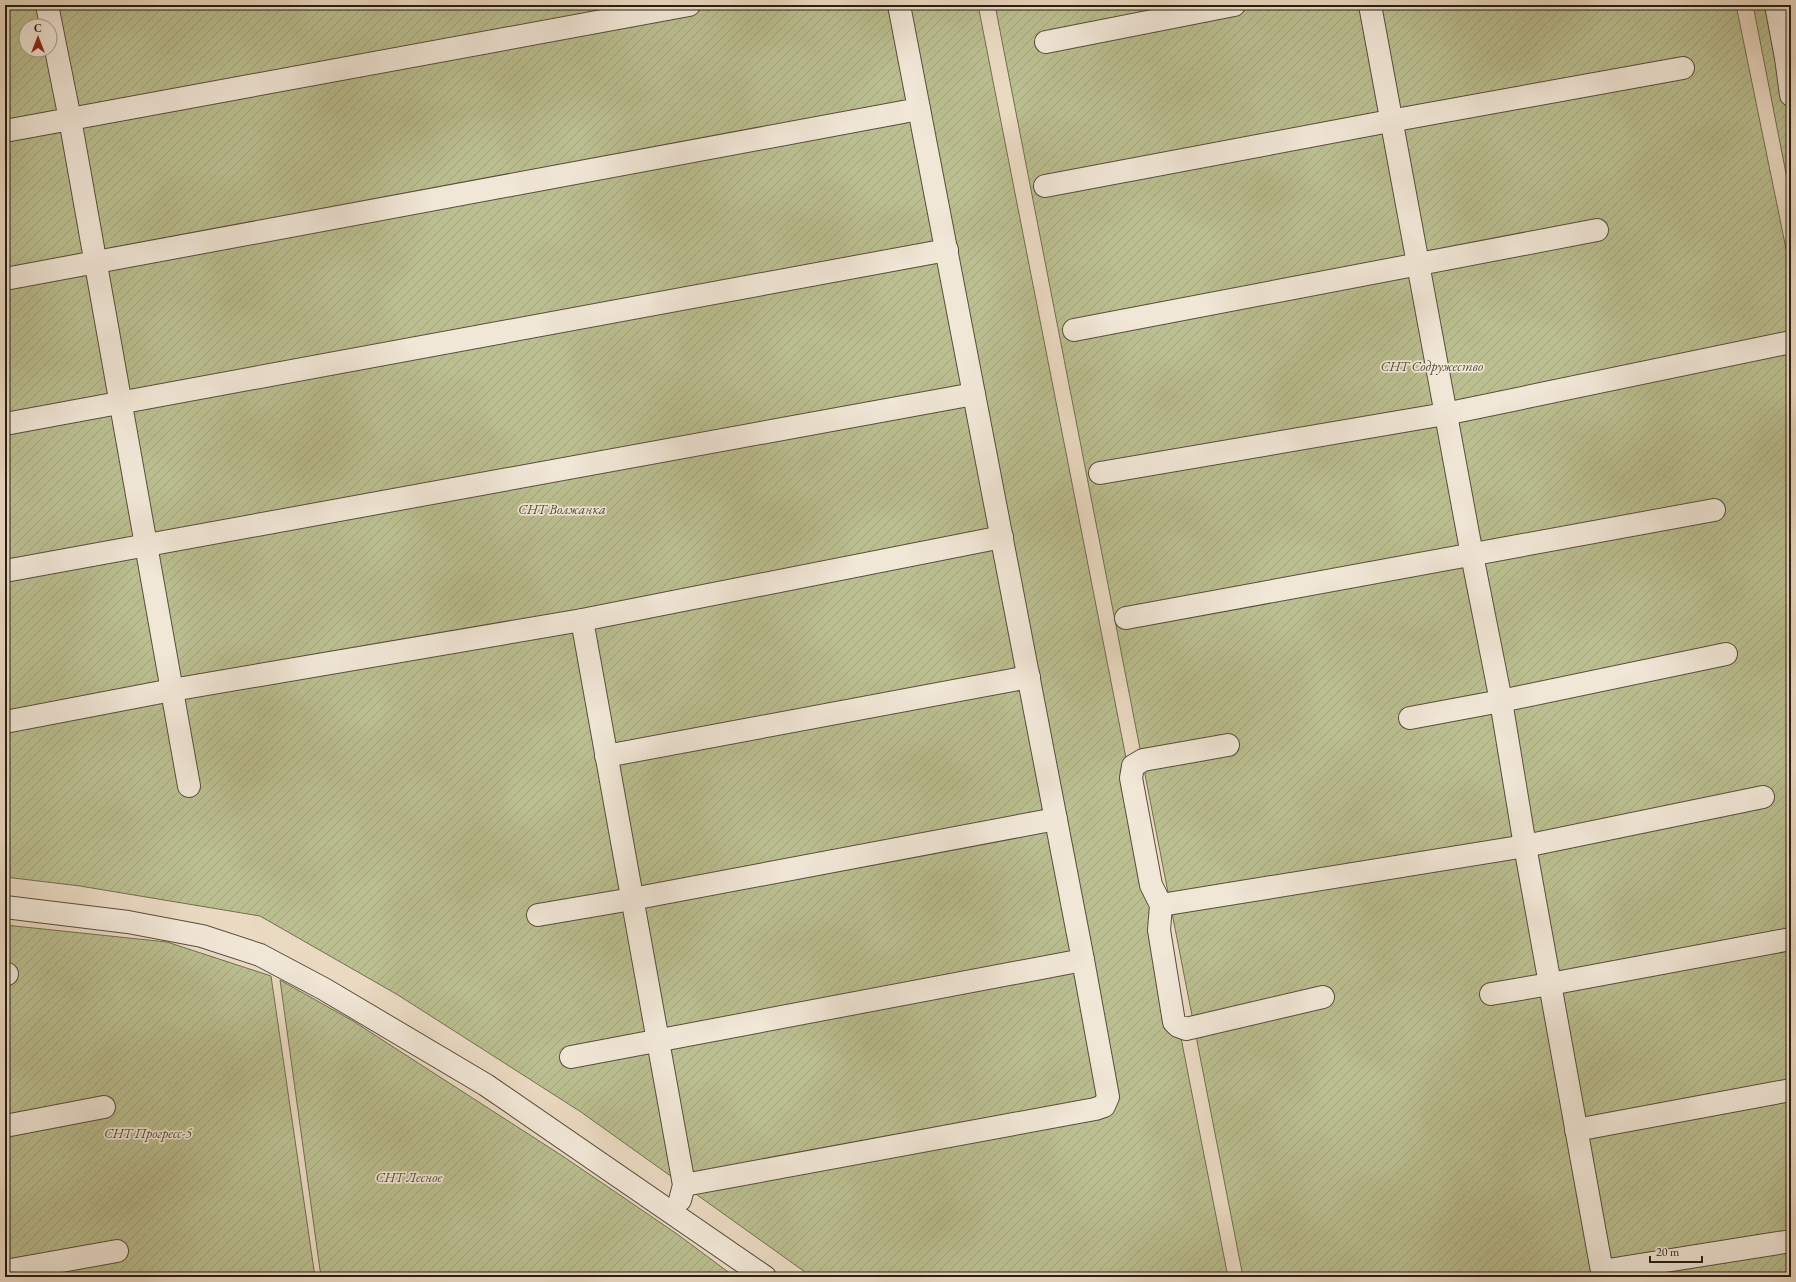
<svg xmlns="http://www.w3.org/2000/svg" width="1796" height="1282" font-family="'EB Garamond',serif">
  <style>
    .garden { fill: url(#garden-furrows); stroke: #726e50; fill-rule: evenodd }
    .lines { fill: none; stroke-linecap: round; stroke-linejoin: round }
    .minor-casing { stroke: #594d3d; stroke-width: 24 }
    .minor { stroke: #f1e7d7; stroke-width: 22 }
    .labels { text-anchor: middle; stroke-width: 3.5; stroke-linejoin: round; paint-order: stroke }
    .park-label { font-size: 14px; font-style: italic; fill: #544e37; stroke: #f1e7d7 }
  </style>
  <defs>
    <pattern id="garden-furrows" width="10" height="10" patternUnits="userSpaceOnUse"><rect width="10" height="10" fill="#babe90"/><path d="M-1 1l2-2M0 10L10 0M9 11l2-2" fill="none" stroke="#a0a37b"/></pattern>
  </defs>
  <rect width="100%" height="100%" fill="#eadac2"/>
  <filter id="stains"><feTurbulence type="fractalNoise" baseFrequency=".005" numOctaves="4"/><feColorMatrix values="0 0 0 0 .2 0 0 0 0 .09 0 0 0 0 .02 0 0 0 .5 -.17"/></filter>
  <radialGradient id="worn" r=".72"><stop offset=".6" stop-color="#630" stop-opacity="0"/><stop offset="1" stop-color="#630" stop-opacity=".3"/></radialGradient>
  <!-- garden -->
  <g class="garden">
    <path d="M5,5h973l250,1272h-416l-231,-165 -183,-117 -138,-79 -180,-30 -75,-9zM26,26h24v24h-24z"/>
    <path d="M995,5h741l55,268v1004h-548z"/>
    <path d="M1753,5h38v194z"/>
    <path d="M5,925l162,17 104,34 44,301h-310z"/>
    <path d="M280,980l73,41 211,136 113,77 58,43h-414z"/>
  </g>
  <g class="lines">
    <defs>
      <g id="minor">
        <path d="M47,5l23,114 119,667"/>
        <path d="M1370,5l102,550 29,146 24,145 78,431"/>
        <path d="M1776,5l10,53 5,37"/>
        <path d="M1046,42l188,-37"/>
        <path d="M5,131l684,-126"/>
        <path d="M1045,186l345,-65 293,-53"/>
        <path d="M5,279l914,-170"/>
        <path d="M1074,330l523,-100"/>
        <path d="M5,424l942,-174"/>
        <path d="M1100,473l345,-59 346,-72"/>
        <path d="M5,571l969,-177"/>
        <path d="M1126,618l588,-108"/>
        <path d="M582,620l102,565 -4,15"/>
        <path d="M1410,718l91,-17 225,-47"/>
        <path d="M5,722l167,-32 410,-70 420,-83"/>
        <path d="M1228,745l-85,15 -10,6 -2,12 20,107 10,20 -2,25 15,92 4,4 8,3 137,-32"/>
        <path d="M606,756l423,-79"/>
        <path d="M1161,905l364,-59 238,-49"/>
        <path d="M5,907l123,15 74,14 58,19 64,34 162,96 279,192"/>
        <path d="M538,915l94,-16 424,-80"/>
        <path d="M5,974h2"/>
        <path d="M1491,994l59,-10 241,-45"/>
        <path d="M571,1057l512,-97"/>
        <path d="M5,1126l99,-19"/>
        <path d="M1576,1130l215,-40"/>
        <path d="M684,1185l411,-76 9,-3 4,-9 -25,-137 -184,-955"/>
        <path d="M5,1271l112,-20"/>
        <path d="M1602,1271l189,-30"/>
      </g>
    </defs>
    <!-- minor casing -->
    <use href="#minor" class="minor-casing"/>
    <!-- minor -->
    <use href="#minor" class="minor"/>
  </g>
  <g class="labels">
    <!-- park labels -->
    <g class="park-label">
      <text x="1432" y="371">СНТ Содружество</text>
      <text x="562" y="514">СНТ Волжанка</text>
      <text x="148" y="1138">СНТ Прогресс-5</text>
      <text x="409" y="1182">СНТ Лесное</text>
    </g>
  </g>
  <!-- margin -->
  <rect width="1796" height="1282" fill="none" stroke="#eadac2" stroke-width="20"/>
  <rect x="6" y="6" width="1784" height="1270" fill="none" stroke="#291e11" stroke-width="2"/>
  <rect x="10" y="10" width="1776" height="1262" fill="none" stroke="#291e11"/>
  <!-- north arrow -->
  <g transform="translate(38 38)"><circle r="19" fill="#f1e7d7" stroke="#a19788"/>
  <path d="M0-3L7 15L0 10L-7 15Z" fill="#8f2418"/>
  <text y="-6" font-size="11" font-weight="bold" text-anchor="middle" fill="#291e11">С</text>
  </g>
  <!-- scale -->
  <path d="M1650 1256v6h52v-6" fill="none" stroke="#291e11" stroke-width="2"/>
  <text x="1656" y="1256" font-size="12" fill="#291e11" stroke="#f1e7d7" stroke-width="3" paint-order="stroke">20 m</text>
  <rect width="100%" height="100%" filter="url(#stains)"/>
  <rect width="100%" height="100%" fill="url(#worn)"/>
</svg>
